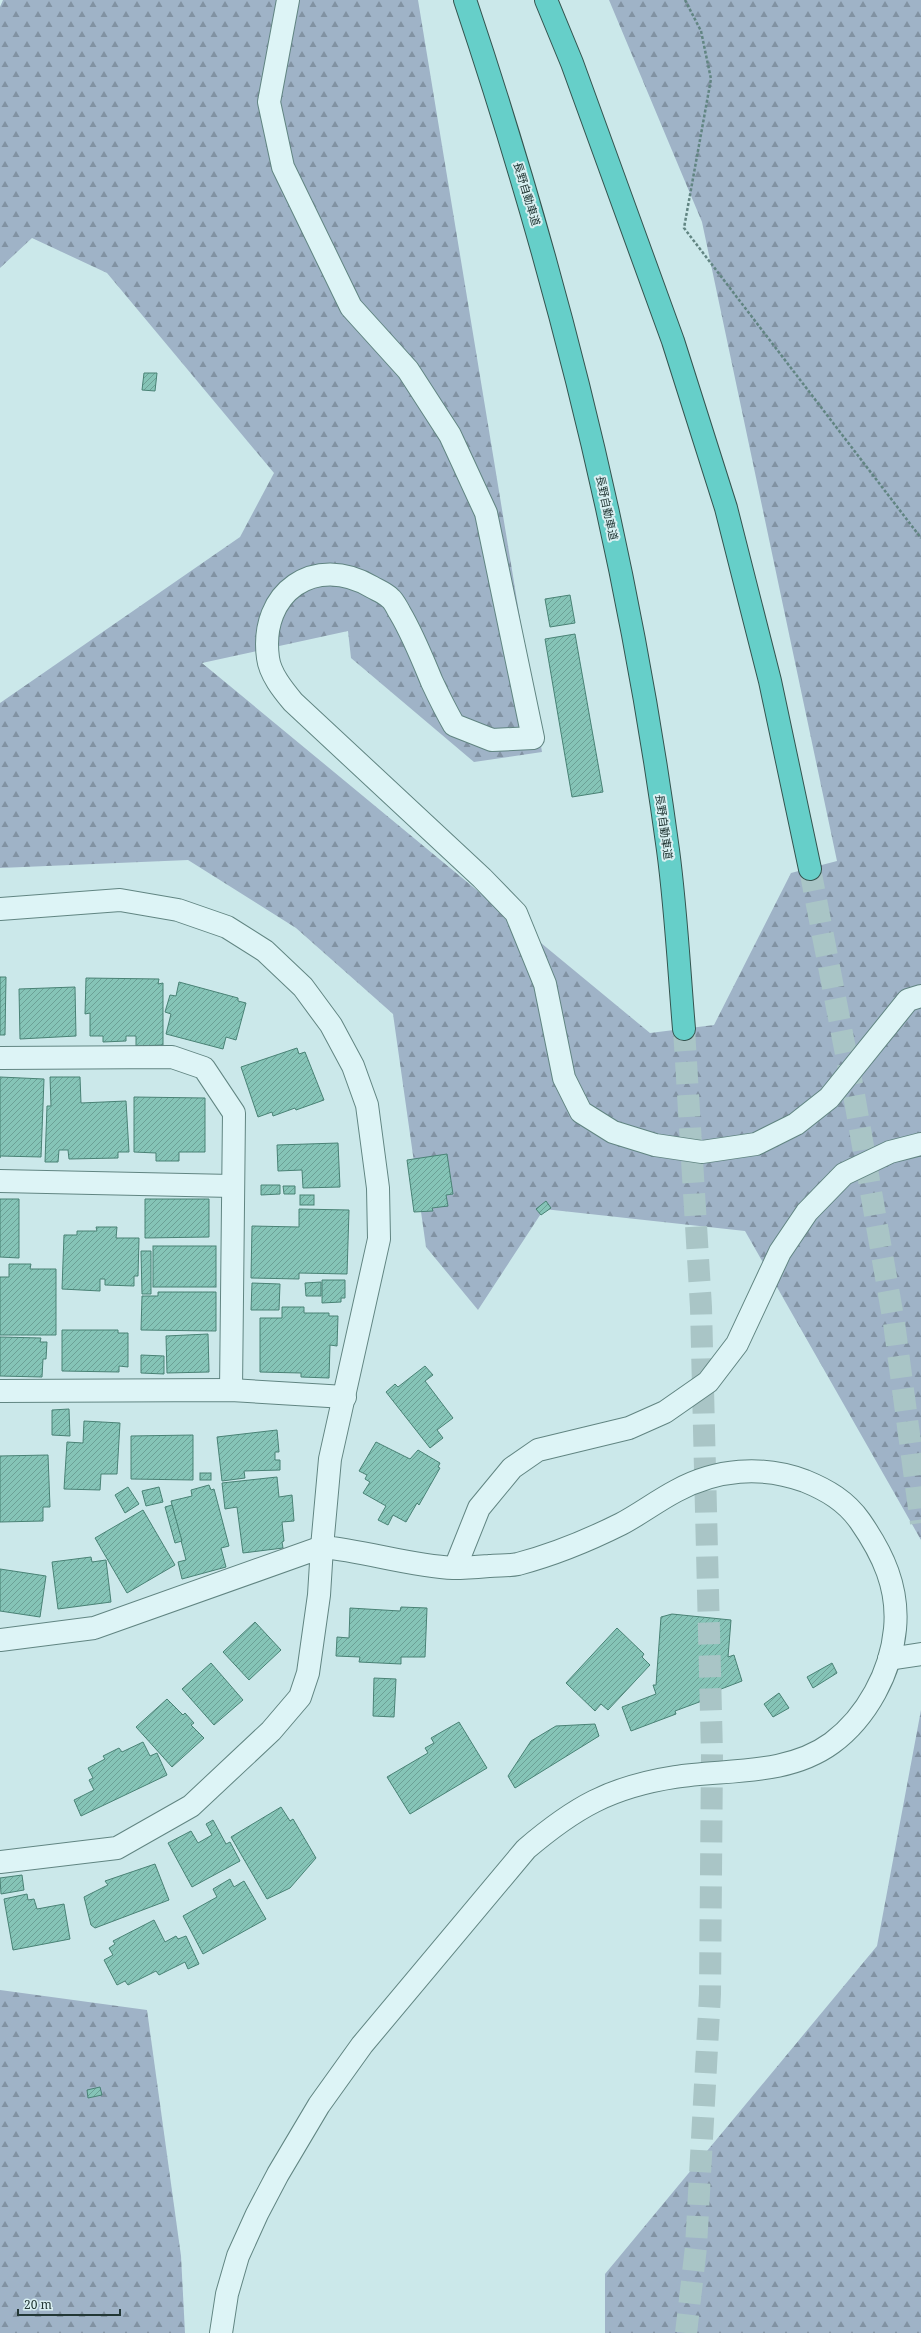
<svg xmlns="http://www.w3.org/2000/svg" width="921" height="2333" font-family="'Noto Serif','Noto Sans JP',serif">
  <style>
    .forest { fill: url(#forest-firs) }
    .building { fill: url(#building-hatch); stroke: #498275 }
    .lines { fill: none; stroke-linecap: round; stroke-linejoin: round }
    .highway-tunnel { stroke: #a9c5c6; stroke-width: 22; stroke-dasharray: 22 11; stroke-linecap: butt }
    .minor-casing { stroke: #618582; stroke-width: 24 }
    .highway-casing { stroke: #34544f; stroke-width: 24 }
    .path { stroke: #618582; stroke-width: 2.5; stroke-dasharray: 3 2; stroke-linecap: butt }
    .minor { stroke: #ddf4f6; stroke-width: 22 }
    .highway { stroke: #66cfc9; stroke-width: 22 }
    .labels { text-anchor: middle; stroke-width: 4; stroke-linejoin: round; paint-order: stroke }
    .street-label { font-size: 11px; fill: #223735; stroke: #d9f0f2 }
  </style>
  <defs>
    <pattern id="forest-firs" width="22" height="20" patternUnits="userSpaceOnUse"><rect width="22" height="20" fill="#9fb3c7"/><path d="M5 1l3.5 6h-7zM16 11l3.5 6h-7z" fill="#8192a2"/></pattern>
    <pattern id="building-hatch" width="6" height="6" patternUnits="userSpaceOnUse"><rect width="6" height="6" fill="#85c4b7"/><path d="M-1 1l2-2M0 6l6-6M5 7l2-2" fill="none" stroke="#6ca096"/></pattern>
  </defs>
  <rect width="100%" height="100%" fill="#cbe8ea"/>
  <!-- forest -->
  <g class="forest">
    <path d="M3,0h415l124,752 -68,10 -123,-104 -3,-27 -146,32 448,370 64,-8 77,-152 46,-12 -135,-639 -93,-222h312v1540l-176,-309 -201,-22 -66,101 -52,-63 -33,-233 -97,-86 -108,-68 -188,8v-165l240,-166 34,-64 -167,-200 -75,-35 -32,30v-261z"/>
    <path d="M921,1710v623h-316v-59l272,-328z"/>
    <path d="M0,1990l147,20 34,246 4,77h-185z"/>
  </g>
  <!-- building -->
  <g class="building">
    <path d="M144,373h13l-2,18 -13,-1z"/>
    <path d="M570,595l5,28 -25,4 -5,-28z"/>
    <path d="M575,634l28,158 -31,5 -27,-158z"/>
    <path d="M0,977h6l-1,58h-5z"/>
    <path d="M86,978l73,1 -1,5 5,-1v62l-27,1v-10h-10v5l-23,1v-6h-13v-23l-5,1z"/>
    <path d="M179,982l59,16v3l8,2 -10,37 -10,-3 -3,12 -57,-15 5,-20 -6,-2 5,-17 6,1z"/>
    <path d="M75,987l1,49 -56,3 -1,-50z"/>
    <path d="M297,1048l2,6 6,-2 19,48 -28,10 -1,-2 -22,8 -1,-4 -14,5 -17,-50z"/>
    <path d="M0,1077l44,2 -3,78 -41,-1v2z"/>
    <path d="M50,1077h30l1,26 45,-2 3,51h-11v6l-49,1 -1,-9h-9l-1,12h-13l2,-56h4z"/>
    <path d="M134,1097l71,1v54h-26v9h-23v-8l-22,-1z"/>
    <path d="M338,1143l2,44 -37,1 -1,-18 -24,1 -1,-26z"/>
    <path d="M447,1154l6,40 -7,1 2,11 -16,2 1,3 -19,1 -7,-52z"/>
    <path d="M261,1185h19v9l-19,1z"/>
    <path d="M283,1186h12v8h-11z"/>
    <rect x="300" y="1195" width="14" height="10"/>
    <path d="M0,1199h19v59l-19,-1z"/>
    <path d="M145,1199h64v38l-64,1z"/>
    <path d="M546,1201l5,7 -10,7 -5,-6z"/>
    <path d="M299,1209l50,1 -2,64 -48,-1v6l-48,-1 1,-52 47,1z"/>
    <path d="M96,1227h21l-1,11h23l-1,38h-4v10l-29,-1v-6h-5v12l-38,-2 2,-54h13v-4h20z"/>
    <rect x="153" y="1246" width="63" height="41"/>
    <path d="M141,1251h10v43h-9z"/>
    <path d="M9,1264h22l-1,5h26v66h-56v-58h9z"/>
    <path d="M322,1280h23v18h-4v4l-19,1z"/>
    <path d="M321,1282v14h-15l-1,-13z"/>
    <path d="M252,1283l28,1 -1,26h-28z"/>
    <path d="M158,1292h58v39l-75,-1 1,-34h16z"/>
    <path d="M282,1307h22v6h25v3h9l-1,30 -7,-1 -1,33 -28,-1v-4l-41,-1v-54h22z"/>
    <path d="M62,1330h56v3h10v34l-9,-1v6l-57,-1z"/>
    <path d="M208,1334l1,38 -42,1 -1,-37z"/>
    <path d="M0,1337l41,1 -1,4h7l-1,17h-3l-1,18 -42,-1z"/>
    <path d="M141,1355l23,1v18l-23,-1z"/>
    <path d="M425,1366l8,9 -8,6 28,37 -16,12 6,8 -13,10 -44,-56 9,-8 3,3z"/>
    <path d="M69,1409l1,27 -18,-1v-25z"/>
    <path d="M84,1421l36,2 -3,51h-16l-1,16 -36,-1 3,-47 16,1z"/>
    <path d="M277,1430l2,22h-4v8h5v10l-36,1 1,7 -23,3 -5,-44z"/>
    <path d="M193,1435v45l-62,-1v-43z"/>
    <path d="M376,1442l34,17 8,-9 22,13 -2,4 2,1 -21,37 -2,-2 -11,19 -13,-7 -5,10 -10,-5 8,-14 -23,-13 7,-11 -5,-3 2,-4 -8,-4z"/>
    <path d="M48,1455l2,52h-7v14l-43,1v-66z"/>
    <rect x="200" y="1473" width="11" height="7"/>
    <path d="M277,1477l2,20 13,-2 2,26 -12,1 2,19 -2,1 1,6 -40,5 -6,-46 -12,2 -3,-26z"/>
    <path d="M209,1485l2,5 3,-1 15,57 -8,2 5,19 -44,12 -4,-17 8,-2 -15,-59 21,-5 -1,-6z"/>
    <path d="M128,1487l11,17 -14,9 -10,-18z"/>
    <path d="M159,1487l4,15 -17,4 -4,-15z"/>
    <path d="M172,1505l10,36 -7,2 -10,-36z"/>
    <path d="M143,1510l32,55 -48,28 -32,-55z"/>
    <path d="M91,1557l1,5 14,-2 5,42 -53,7 -6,-47z"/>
    <path d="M0,1569l46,7 -6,41 -40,-6z"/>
    <path d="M401,1607l26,1 -2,49h-24v7l-42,-2 1,-5 -24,-1 1,-19 12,1 1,-30 50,3z"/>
    <path d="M672,1614l59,6 -3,37 6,-2 8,26 -34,13 2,4 -35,13 1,3 -45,17 -9,-24 34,-13 -3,-9h3l5,-68z"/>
    <path d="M255,1622l26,28 -32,30 -26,-28z"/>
    <path d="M617,1628l27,26 -2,3 8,8 -42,45 -7,-6 -6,7 -29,-28z"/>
    <path d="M211,1663l32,37 -29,25 -32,-36z"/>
    <path d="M832,1663l5,10 -24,15 -6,-11z"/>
    <path d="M374,1678l22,1 -2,38 -21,-1z"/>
    <path d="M779,1693l10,15 -16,9 -9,-13z"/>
    <path d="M167,1699l16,16 2,-2 9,10 -3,2 13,13 -32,29 -36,-40z"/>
    <path d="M459,1722l28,46 -77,46 -23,-37 41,-24 -3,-5 9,-5 -3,-5z"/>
    <path d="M595,1724l4,12 -84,52 -7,-12 23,-35 25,-15z"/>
    <path d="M143,1742l7,14 7,-3 10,22 -86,41 -7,-16 20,-10 -5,-10 4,-2 -5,-10 17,-9 -2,-3 16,-8 3,4z"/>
    <path d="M281,1807l9,14 3,-2 23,39 -26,30 -23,11 -36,-62z"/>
    <path d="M213,1820l13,24 4,-2 10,19 -48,26 -24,-44 23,-12 7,12 14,-8 -6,-11z"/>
    <path d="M155,1864l14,36 -74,28 -4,-3 -7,-28 24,-12 -3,-4z"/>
    <path d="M22,1875l2,15 -23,4 -1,-16z"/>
    <path d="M230,1879l4,8 10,-6 22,38 -63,35 -20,-38 34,-19 -4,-8z"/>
    <path d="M27,1894l1,6 6,-1 3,10 27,-5 6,35 -57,11 -9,-51z"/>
    <path d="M154,1920l11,22 11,-6 2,3 8,-3 13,28 -11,5 -3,-7 -26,13 -3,-4 -28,14 -3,-4 -8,4 -13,-25 9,-5 -4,-7 6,-4 -2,-3z"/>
    <path d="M100,2087l2,8 -14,3 -1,-8z"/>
  </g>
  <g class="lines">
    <!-- highway-tunnel -->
    <g class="highway-tunnel">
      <path d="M810,869l44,226 40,228 27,200"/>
      <path d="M684,1029l17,278 11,447 -2,240 -14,253 -10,86"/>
    </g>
    <defs>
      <g id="minor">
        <path d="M288,0l-19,102 14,65 68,140 57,63 42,65 36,78 47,225 -41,2 -38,-15c-8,-14 -15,-28 -22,-43 -10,-24 -19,-47 -32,-69 -3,-5 -6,-12 -10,-15 -5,-5 -13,-8 -18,-11 -57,-34 -113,5 -104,71 2,16 15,32 25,44l189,176 34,35 29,71 19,94 17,34 32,20 42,13 47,7 54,-8 40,-20 33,-26 79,-98 13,-4"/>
        <path d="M0,909l120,-9 58,10 49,17 38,24 38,36 28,38 22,41 14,39 11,83 1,51 -49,220 -8,88c44,4 88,19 132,21 11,0 23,-1 35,-2 9,-1 20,0 29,-2 34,-9 71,-24 103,-40 19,-10 36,-23 55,-33 40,-22 86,-26 129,-10 22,9 41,20 55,40 23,33 39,67 35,108 -4,43 -28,88 -63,114 -45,33 -106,26 -157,34 -65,10 -101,31 -149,72l-164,196 -43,60 -41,69 -21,40 -19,42 -11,38 -6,39"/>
        <path d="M0,1058l172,-1 32,11 30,45 -3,277"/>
        <path d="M0,1181l232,5"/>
        <path d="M0,1391l231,-1 114,7"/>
        <path d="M455,1568l24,-60 33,-40 26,-18 91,-22 36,-16 43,-30 29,-38 43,-92 27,-40 37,-38 46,-22 31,-8"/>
        <path d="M0,1640l94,-12 228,-81 -3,48 -11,78 -8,24 -29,34 -80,75 -74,42 -117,14"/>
        <path d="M889,1659l32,-5"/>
      </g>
      <g id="highway">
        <path d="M465,0c93,277 164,560 203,850 8,59 11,120 16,179"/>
        <path d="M546,0l26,63 101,278 53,167 44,173 40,188"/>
      </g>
    </defs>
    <!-- minor casing -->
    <use href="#minor" class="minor-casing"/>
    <!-- highway casing -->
    <use href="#highway" class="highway-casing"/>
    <!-- path -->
    <path class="path" d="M685,0l16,31 10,48 -27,149 237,310"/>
    <!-- minor -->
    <use href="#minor" class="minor"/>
    <!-- highway -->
    <use href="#highway" class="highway"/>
  </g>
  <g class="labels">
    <!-- street labels -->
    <g class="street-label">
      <text transform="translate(527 194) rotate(73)" y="4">長野自動車道</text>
      <text transform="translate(607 508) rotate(78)" y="4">長野自動車道</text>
      <text transform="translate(664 827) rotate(82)" y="4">長野自動車道</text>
    </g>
  </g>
  <!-- scale -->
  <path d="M18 2309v6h102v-6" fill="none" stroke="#223735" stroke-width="2"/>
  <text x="24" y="2309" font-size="12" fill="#223735" stroke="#d9f0f2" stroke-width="3" paint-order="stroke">20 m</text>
</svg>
